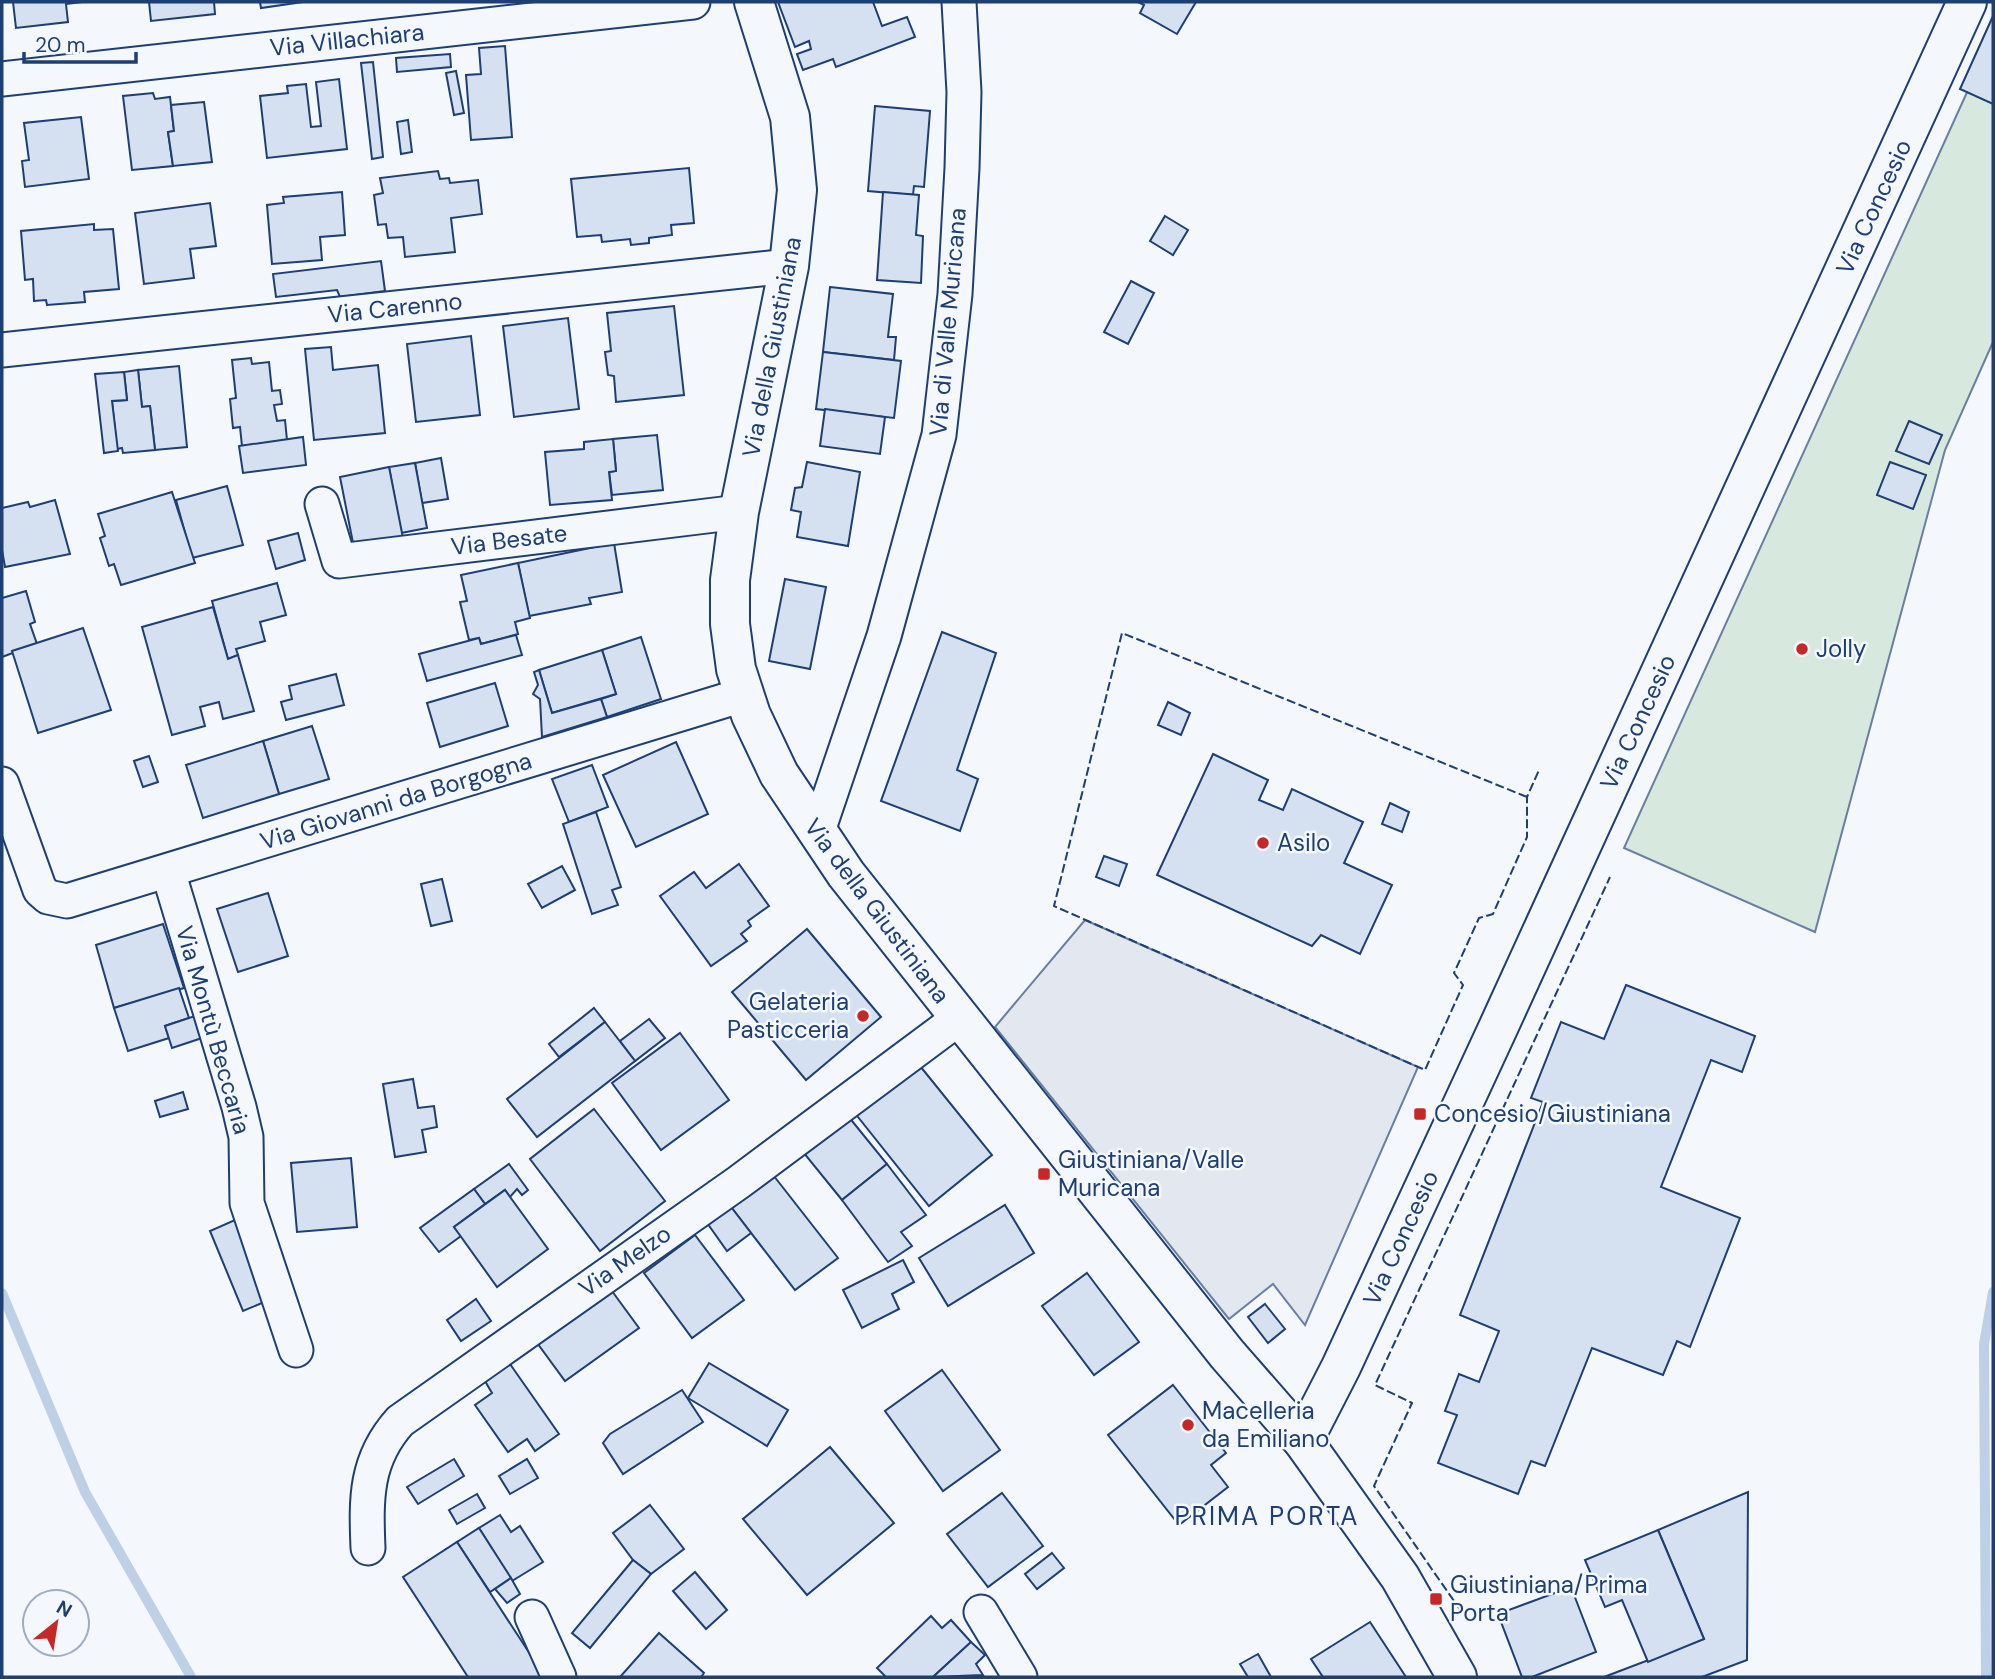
<svg xmlns="http://www.w3.org/2000/svg" width="1995" height="1679" font-family="'DM Sans',sans-serif">
  <style>
    .green { fill: #d7e8df; stroke: #687fa3; stroke-width: 2 }
    .parking { fill: #e3e8f0; stroke: #687fa3; stroke-width: 2 }
    .lines { fill: none; stroke-linecap: round; stroke-linejoin: round }
    .stream { stroke: #bed0e5; stroke-width: 10 }
    .building { fill: #d5e0f0; stroke: #1d3f73; stroke-width: 2 }
    .street-casing { stroke: #1d3f73; stroke-width: 37 }
    .secondary-casing { stroke: #1d3f73; stroke-width: 42 }
    .street { stroke: #f4f7fb; stroke-width: 33 }
    .secondary { stroke: #f4f7fb; stroke-width: 38 }
    .fence { stroke: #1d3f73; stroke-width: 2; stroke-dasharray: 9 3.5; stroke-linecap: butt }
    .poi-dot { fill: #c62828; stroke: #f4f7fb; stroke-width: 2.5 }
    .labels { text-anchor: middle; stroke-width: 5; stroke-linejoin: round; paint-order: stroke }
    .street-label { font-size: 24px; fill: #1d3f73; stroke: #f4f7fb }
    .poi-label { font-size: 24px; fill: #1d3f73; stroke: #f4f7fb; text-anchor: start }
    .neighbourhood-label { font-size: 26px; letter-spacing: 2px; fill: #1d3f73; stroke: #f4f7fb }
  </style>
  <rect width="100%" height="100%" fill="#f4f7fb"/>
  <!-- green -->
  <path class="green" d="M1993,35v307l-48,108 -130,482 -191,-84z"/>
  <!-- parking -->
  <path class="parking" d="M1085,920l333,147 -113,258 -32,-41 -44,35 -234,-292z"/>
  <g class="lines">
    <!-- stream -->
    <g class="stream">
      <path d="M2,1293l83,199 106,185"/>
      <path d="M1986,1677l-2,-333 9,-52"/>
    </g>
  </g>
  <!-- building -->
  <g class="building">
    <path d="M13,2h69l-16,2 2,18 -52,6z"/>
    <path d="M149,2h65l1,12 -64,7z"/>
    <path d="M260,2h43l-42,6z"/>
    <path d="M778,2h95l9,24 25,-9 8,20 -79,30 -3,-8 -30,11 -6,-16 14,-5 -2,-8 -14,6z"/>
    <path d="M1138,2h58l-19,32 -37,-21 4,-8z"/>
    <path d="M1993,16v88l-33,-15z"/>
    <path d="M505,46l7,91 -41,3 -5,-65 15,-1 -2,-26z"/>
    <path d="M450,54l1,13 -54,5 -1,-14z"/>
    <path d="M373,62l10,95 -11,2 -11,-96z"/>
    <path d="M456,71l8,42 -10,2 -8,-42z"/>
    <path d="M339,79l8,70 -80,9 -7,-62 28,-3 -1,-7 19,-2 5,43 10,-1 -5,-44z"/>
    <path d="M153,93l2,6 15,-2 4,34 -6,1 5,34 -41,4 -9,-74z"/>
    <path d="M204,102l8,60 -39,4 -5,-34 6,-1 -3,-26z"/>
    <path d="M875,106l55,5 -6,76 -10,-1 -1,9 -45,-4z"/>
    <path d="M81,117l8,62 -64,8 -3,-26 7,-1 -5,-37z"/>
    <path d="M408,120l4,32 -11,2 -4,-32z"/>
    <path d="M689,168l5,55 -23,2 1,10 -23,3v5l-18,2 -1,-6 -28,3 -1,-7 -24,2 -6,-58z"/>
    <path d="M438,171l2,8 9,-1 1,5 28,-3 4,34 -31,4 4,34 -50,5 -2,-20 -15,1 -2,-14 -8,1 -4,-30 9,-2 -3,-15z"/>
    <path d="M342,192l3,43 -25,2 2,23 -50,4 -5,-59 17,-2 -1,-6z"/>
    <path d="M883,192l36,3 -3,40 7,1 -2,47 -44,-3z"/>
    <path d="M210,203l6,43 -26,3 4,29 -50,6 -9,-71z"/>
    <path d="M1165,216l23,14 -15,25 -23,-14z"/>
    <path d="M94,224v6l19,-1 6,60 -35,3 1,10 -38,3 -1,-5 -12,1 -1,-22 -8,1 -4,-49z"/>
    <path d="M381,261l4,30 -45,6 -3,-7 -61,7 -3,-23z"/>
    <path d="M1131,281l23,12 -26,51 -24,-12z"/>
    <path d="M830,287l63,7 -5,43h8l-2,23 -71,-8z"/>
    <path d="M674,306l10,89 -68,7 -2,-26 -6,-1 -3,-23 6,-1 -4,-38z"/>
    <path d="M568,318l11,91 -65,8 -11,-91z"/>
    <path d="M471,336l9,79 -64,7 -9,-78z"/>
    <path d="M331,347l2,23 45,-5 7,68 -71,7 -9,-91z"/>
    <path d="M823,352l78,9 -7,57 -78,-9z"/>
    <path d="M251,358l1,6 17,-2 3,29 8,-1 2,14 -8,1 3,16 8,-1 2,20 -45,6 -2,-19 -7,1 -3,-29 6,-1 -4,-38z"/>
    <path d="M179,366l8,81 -32,3 -5,-44 -8,1 -4,-37z"/>
    <path d="M138,370l4,37 8,-1 5,44 -32,3 -1,-5 -5,1 -5,-48 15,-1 -3,-28z"/>
    <path d="M124,372l3,28 -15,1 6,50 -14,2 -9,-79z"/>
    <path d="M825,409l60,8 -5,37 -60,-8z"/>
    <path d="M1909,421l33,14 -13,29 -33,-13z"/>
    <path d="M657,435l6,55 -51,5 -3,-23 7,-1 -3,-32z"/>
    <path d="M303,437l3,28 -63,8 -4,-27z"/>
    <path d="M613,439l3,32 -7,1 3,28 -62,5 -5,-53 39,-3v-7z"/>
    <path d="M441,458l7,41 -26,4 -7,-40z"/>
    <path d="M807,462l53,10 -12,74 -51,-9 4,-25 -10,-2 4,-22 7,-1z"/>
    <path d="M1890,462l36,13 -13,34 -36,-14z"/>
    <path d="M415,463l12,65 -26,5 -12,-66z"/>
    <path d="M389,467l14,71 -49,10 -14,-71z"/>
    <path d="M227,486l16,59 -51,13 -16,-58z"/>
    <path d="M172,492l23,71 -74,22 -7,-21 -5,2 -9,-28 5,-2 -7,-22z"/>
    <path d="M55,500l15,54 -65,13 -3,-17v-42l26,-6 2,5z"/>
    <path d="M298,533l7,27 -29,9 -8,-28z"/>
    <path d="M614,543l8,49 -33,6 2,6 -62,12 -11,-53z"/>
    <path d="M518,563l12,55 -15,4 3,12 -37,10 -2,-6 -10,2 -9,-38 7,-1 -6,-26z"/>
    <path d="M785,579l41,8 -16,82 -41,-8z"/>
    <path d="M277,583l9,32 -26,7 5,19 -29,8 2,6 -10,4 -16,-58z"/>
    <path d="M26,591l9,31 -5,2 7,20 -35,13v-59z"/>
    <path d="M213,607l15,52 10,-4 16,56 -31,8 -4,-17 -19,5 5,19 -33,9 -30,-108z"/>
    <path d="M83,628l28,82 -73,23 -26,-82z"/>
    <path d="M942,632l54,21 -39,117 21,9 -18,52 -79,-30z"/>
    <path d="M516,635l6,20 -95,26 -8,-27 60,-16 2,6z"/>
    <path d="M641,637l20,62 -54,18 -6,-18 15,-5 -14,-44z"/>
    <path d="M602,650l14,44 -64,19 -13,-43z"/>
    <path d="M539,670l13,43 49,-14 6,18 -65,20 -2,-38 -7,-5 5,-9 -4,-13z"/>
    <path d="M336,674l8,31 -58,15 -5,-18 11,-3 -3,-13z"/>
    <path d="M495,683l13,43 -68,21 -13,-44z"/>
    <path d="M1168,702l22,11 -9,22 -23,-10z"/>
    <path d="M312,726l17,53 -50,15 -16,-53z"/>
    <path d="M263,741l16,53 -76,24 -17,-53z"/>
    <path d="M676,742l32,72 -72,33 -33,-72z"/>
    <path d="M1213,754l55,26 -9,20 24,10 9,-21 71,33 -19,41 48,22 -32,69 -39,-19 -9,11 -155,-71z"/>
    <path d="M149,756l9,26 -15,5 -9,-26z"/>
    <path d="M592,765l16,42 -39,15 -17,-43z"/>
    <path d="M1390,803l19,9 -7,20 -20,-8z"/>
    <path d="M596,812l25,75 -9,3 6,15 -26,9 -29,-90z"/>
    <path d="M1104,856l23,8 -8,22 -23,-9z"/>
    <path d="M739,864l30,42 -21,15 3,5 -10,8 6,7 -36,25 -51,-70 34,-24 12,16z"/>
    <path d="M562,866l13,24 -33,18 -14,-24z"/>
    <path d="M442,879l10,42 -21,5 -10,-42z"/>
    <path d="M268,893l20,63 -50,16 -21,-63z"/>
    <path d="M163,924l21,64 -70,20 -18,-63z"/>
    <path d="M807,929l74,88 -75,63 -74,-88z"/>
    <path d="M1626,985l129,51 -13,36 -31,-12 -50,127 79,31 -50,129 -13,-6 -14,34 -71,-27 -47,118 -14,-5 -13,33 -80,-31 19,-48 -12,-4 14,-37 20,8 20,-51 -39,-16 83,-213 -12,-4 30,-76 43,17z"/>
    <path d="M179,988l10,30 -24,8 4,12 -41,13 -14,-43z"/>
    <path d="M594,1008l11,14 -46,35 -10,-13z"/>
    <path d="M198,1015l7,22 -33,11 -7,-22z"/>
    <path d="M649,1019l16,19 -30,23 -15,-20z"/>
    <path d="M605,1022l30,39 -98,76 -30,-38z"/>
    <path d="M680,1033l49,67 -68,50 -49,-67z"/>
    <path d="M916,1061l76,94 -63,51 -75,-94z"/>
    <path d="M413,1079l5,29 16,-2 3,21 -15,3 4,22 -31,5 -12,-73z"/>
    <path d="M183,1092l5,17 -28,8 -5,-16z"/>
    <path d="M594,1109l71,92 -65,50 -70,-92z"/>
    <path d="M848,1116l39,48 -45,36 -39,-48z"/>
    <path d="M351,1158l6,69 -60,5 -6,-69z"/>
    <path d="M509,1164l19,26 -6,5 -5,-6 -7,8 -5,-7 -20,14 -11,-15z"/>
    <path d="M887,1164l39,51 -25,17 11,14 -24,16 -46,-62z"/>
    <path d="M770,1171l68,87 -43,32 -67,-87z"/>
    <path d="M474,1189l11,15 -31,23 7,9 -22,16 -19,-24z"/>
    <path d="M505,1190l43,59 -51,38 -43,-60z"/>
    <path d="M728,1203l23,30 -24,18 -22,-31z"/>
    <path d="M1005,1205l29,48 -86,53 -29,-48z"/>
    <path d="M244,1216l25,84 -26,11 -33,-80z"/>
    <path d="M695,1235l49,65 -52,38 -48,-65z"/>
    <path d="M903,1260l11,22 -22,12 7,15 -37,19 -19,-38z"/>
    <path d="M1087,1273l52,69 -45,33 -52,-69z"/>
    <path d="M609,1287l30,41 -74,53 -30,-41z"/>
    <path d="M476,1299l15,22 -30,20 -14,-21z"/>
    <path d="M1265,1304l20,25 -17,14 -20,-26z"/>
    <path d="M709,1363l79,47 -21,36 -79,-48z"/>
    <path d="M510,1364l49,70 -24,17 -8,-12 -19,13 -33,-47 17,-12 -7,-12z"/>
    <path d="M942,1370l58,80 -57,41 -58,-80z"/>
    <path d="M1173,1385l53,68 -15,12 17,22 -49,38 -71,-90z"/>
    <path d="M682,1390l21,32 -80,52 -20,-31 7,-9z"/>
    <path d="M830,1447l64,76 -87,72 -64,-76z"/>
    <path d="M454,1459l10,17 -46,28 -11,-17z"/>
    <path d="M527,1459l11,19 -28,16 -11,-18z"/>
    <path d="M1748,1492l-1,168 -45,17h-98l100,-38 -46,-109z"/>
    <path d="M1002,1493l41,53 -55,41 -41,-53z"/>
    <path d="M477,1494l8,14 -28,16 -8,-14z"/>
    <path d="M650,1505l34,44 -33,25 -18,-14 -20,-27z"/>
    <path d="M500,1515l11,17 9,-6 23,36 -31,19 -33,-53z"/>
    <path d="M479,1528l32,50 -21,14 -33,-50z"/>
    <path d="M1658,1530l46,109 -56,23 -26,-62 -17,7 -20,-47z"/>
    <path d="M457,1542l88,135h-77l-65,-100z"/>
    <path d="M1052,1553l12,15 -27,21 -12,-15z"/>
    <path d="M633,1560l18,14 -61,74 -18,-15z"/>
    <path d="M695,1572l32,38 -21,19 -33,-38z"/>
    <path d="M511,1578l9,16 -13,9 -12,-14z"/>
    <path d="M1571,1587l25,65 -64,25h-10l-24,-63z"/>
    <path d="M931,1616l11,12 9,-8 20,22 -38,35h-47l-9,-9z"/>
    <path d="M1370,1622l36,55h-83l-12,-18z"/>
    <path d="M659,1633l45,40 -3,4h-81z"/>
    <path d="M971,1642l14,13 -9,9 7,11 -50,2z"/>
    <path d="M1258,1654l13,23h-23l-8,-13z"/>
  </g>
  <g class="lines">
    <defs>
      <g id="street">
        <path d="M2,79l691,-77"/>
        <path d="M2,350l787,-84"/>
        <path d="M322,504l17,57 400,-49"/>
        <path d="M2,784l38,106 8,7 19,4 676,-206"/>
        <path d="M817,834l67,-198 55,-201 16,-141 7,-126 2,-76 -5,-90"/>
        <path d="M168,871l71,236 7,30 1,66 49,147"/>
        <path d="M368,1548c-2,-49 -3,-88 32,-127l339,-239 219,-163"/>
        <path d="M981,1612l39,65"/>
        <path d="M532,1617l27,60"/>
      </g>
      <g id="secondary">
        <path d="M754,2l36,115 7,73 -8,76 -50,246 -9,68v44l6,45 15,46 28,59 67,100 381,480 76,87 97,136 57,100"/>
        <path d="M1303,1441l38,-74 157,-339 469,-1026"/>
      </g>
    </defs>
    <!-- street casing -->
    <use href="#street" class="street-casing"/>
    <!-- secondary casing -->
    <use href="#secondary" class="secondary-casing"/>
    <!-- street -->
    <use href="#street" class="street"/>
    <!-- secondary -->
    <use href="#secondary" class="secondary"/>
    <!-- fence -->
    <g class="fence">
      <path d="M1527,797l-405,-164 -68,273 371,164 38,-85 -9,-12 25,-55 14,-4 34,-77v-40l12,-27"/>
      <path d="M1461,1611l-87,-125 38,-83 -37,-18 235,-508"/>
    </g>
  </g>
  <!-- markers -->
  <g class="poi-dot">
    <circle cx="1802" cy="649" r="7"/>
    <circle cx="1263" cy="843" r="7"/>
    <circle cx="863" cy="1016" r="7"/>
    <rect x="1413" y="1107" width="14" height="14" rx="3.5"/>
    <rect x="1037" y="1167" width="14" height="14" rx="3.5"/>
    <circle cx="1188" cy="1425" r="7"/>
    <rect x="1429" y="1592" width="14" height="14" rx="3.5"/>
  </g>
  <g class="labels">
    <!-- street labels -->
    <g class="street-label">
      <text transform="translate(347 40) rotate(-6)" y="8">Via Villachiara</text>
      <text transform="translate(1874 207) rotate(-65)" y="8">Via Concesio</text>
      <text transform="translate(395 308) rotate(-6)" y="8">Via Carenno</text>
      <text transform="translate(948 322) rotate(-85)" y="8">Via di Valle Muricana</text>
      <text transform="translate(772 347) rotate(-79)" y="8">Via della Giustiniana</text>
      <text transform="translate(509 540) rotate(-7)" y="8">Via Besate</text>
      <text transform="translate(1638 722) rotate(-65)" y="8">Via Concesio</text>
      <text transform="translate(396 801) rotate(-17)" y="8">Via Giovanni da Borgogna</text>
      <text transform="translate(877 911) rotate(53)" y="8">Via della Giustiniana</text>
      <text transform="translate(213 1030) rotate(74)" y="8">Via Montù Beccaria</text>
      <text transform="translate(1401 1238) rotate(-65)" y="8">Via Concesio</text>
      <text transform="translate(625 1261) rotate(-35)" y="8">Via Melzo</text>
    </g>
    <!-- poi labels -->
    <g class="poi-label">
      <text x="1816" y="657">Jolly</text>
      <text x="1277" y="851">Asilo</text>
      <text x="849" y="1010" text-anchor="end">Gelateria<tspan x="849" dy="28">Pasticceria</tspan></text>
      <text x="1434" y="1122">Concesio/Giustiniana</text>
      <text x="1058" y="1168">Giustiniana/Valle<tspan x="1058" dy="28">Muricana</tspan></text>
      <text x="1202" y="1419">Macelleria<tspan x="1202" dy="28">da Emiliano</tspan></text>
      <text x="1450" y="1593">Giustiniana/Prima<tspan x="1450" dy="28">Porta</tspan></text>
    </g>
    <!-- neighbourhood labels -->
    <g class="neighbourhood-label">
      <text x="1267" y="1525">PRIMA PORTA</text>
    </g>
  </g>
  <!-- border -->
  <rect width="1995" height="1679" fill="none" stroke="#1d3f73" stroke-width="7"/>
  <!-- north arrow -->
  <g transform="translate(56 1623) rotate(30)"><circle r="33" fill="#f4f7fb" stroke="#9eadc5" stroke-width="2"/>
  <path d="M0-5L12 26L0 18L-12 26Z" fill="#c62828"/>
  <text y="-10" font-size="19" font-weight="bold" text-anchor="middle" fill="#1d3f73">N</text>
  </g>
  <!-- scale -->
  <path d="M24 52v10h112v-10" fill="none" stroke="#1d3f73" stroke-width="3.5"/>
  <text x="35" y="52" font-size="21" fill="#1d3f73" stroke="#f4f7fb" stroke-width="5" paint-order="stroke">20 m</text>
</svg>
